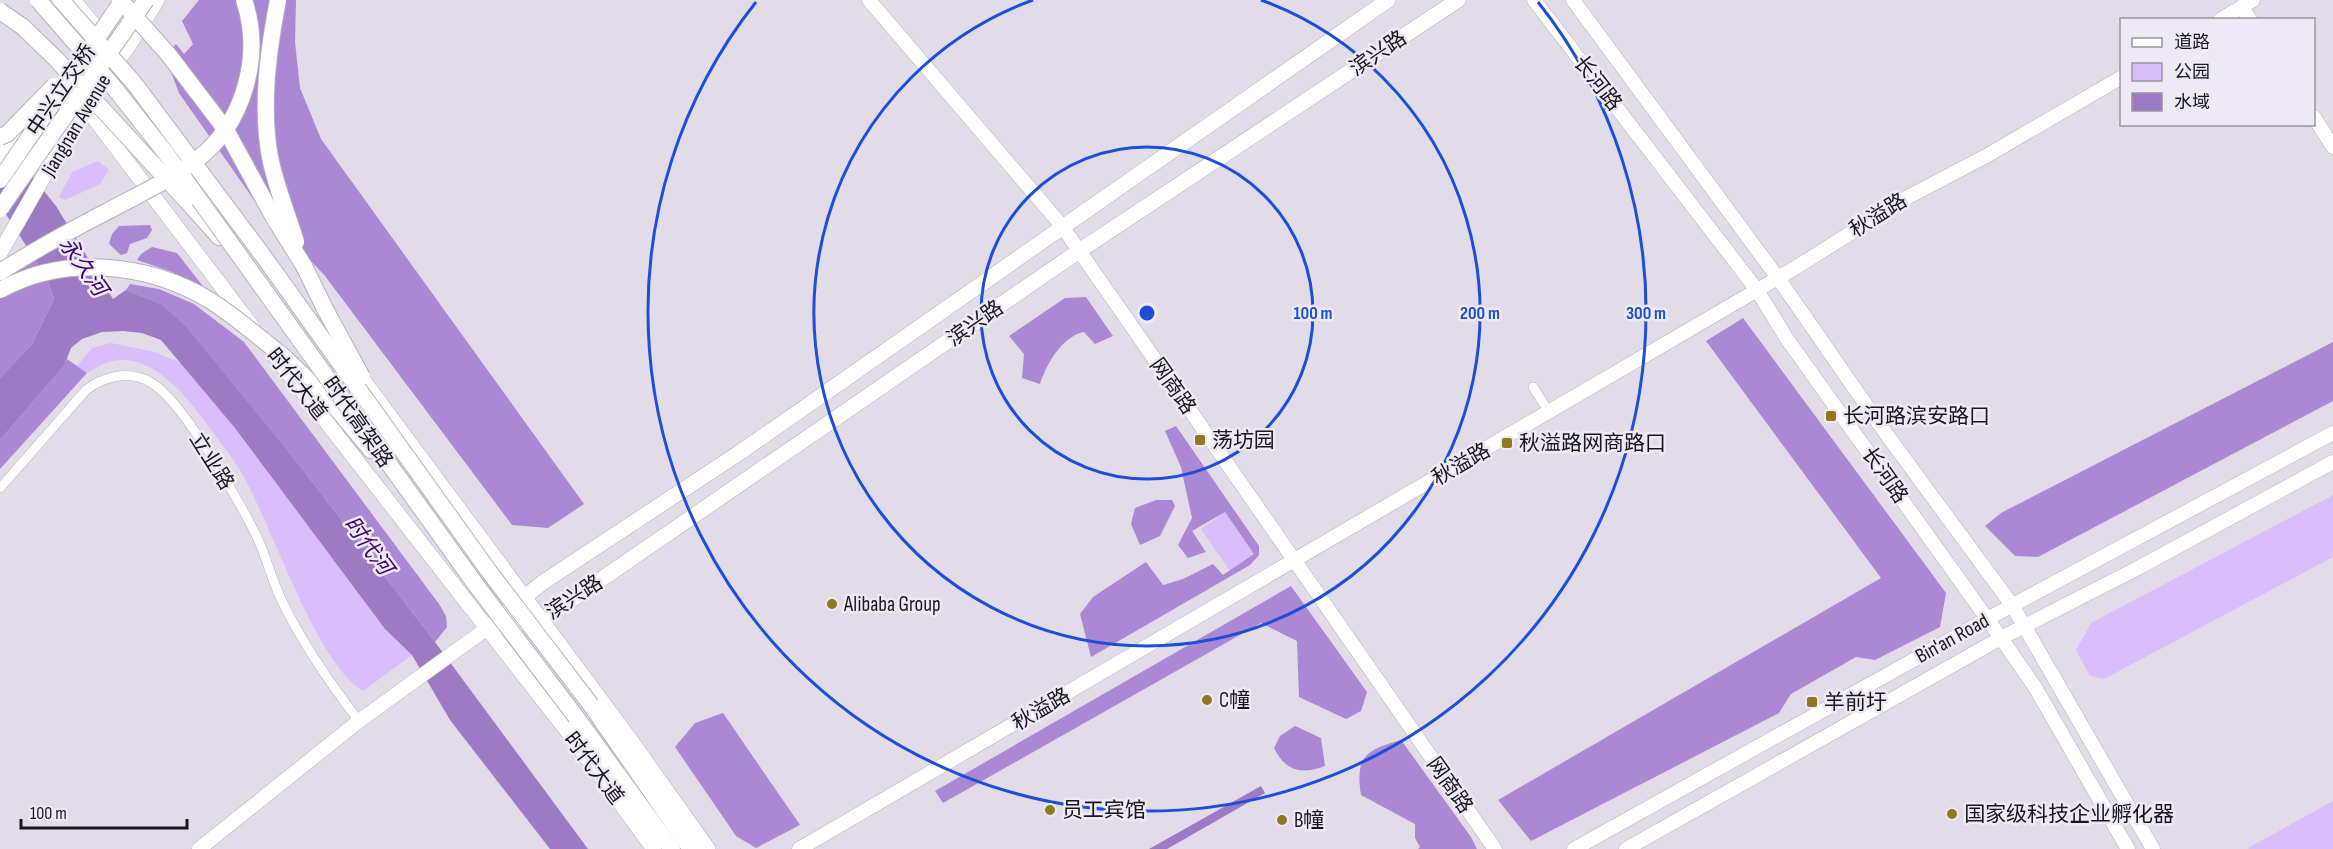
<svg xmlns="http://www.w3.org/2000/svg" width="2333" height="849" font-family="'Sofia Sans Condensed','Noto Sans SC',sans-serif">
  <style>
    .green { fill: #d9befc }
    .forest { fill: #aa88d3 }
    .water { fill: #9c7ac4 }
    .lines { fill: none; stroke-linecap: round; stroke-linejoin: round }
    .street-casing { stroke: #b5b1bc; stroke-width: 10 }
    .secondary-casing { stroke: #b5b1bc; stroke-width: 15 }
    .primary-casing { stroke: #b5b1bc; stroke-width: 16 }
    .highway-casing { stroke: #b5b1bc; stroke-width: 18 }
    .street { stroke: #fff; stroke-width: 9 }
    .secondary { stroke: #fff; stroke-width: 14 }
    .primary { stroke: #fff; stroke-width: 15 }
    .highway { stroke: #fff; stroke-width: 16 }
    .highway-bridge-casing { stroke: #b5b1bc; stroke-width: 18; stroke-linecap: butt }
    .highway-bridge { stroke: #fff; stroke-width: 16 }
    .ring { fill: none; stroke: #1d4ed8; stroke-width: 3 }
    .poi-dot { fill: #8f791e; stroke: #eeeaf5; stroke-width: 2 }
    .labels { text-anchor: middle; stroke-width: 5; stroke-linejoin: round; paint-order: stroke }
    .street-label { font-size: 21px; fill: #18161a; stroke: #eeeaf5 }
    .poi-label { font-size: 21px; fill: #18161a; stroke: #eeeaf5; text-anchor: start }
    .water-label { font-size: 22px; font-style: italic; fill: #3d0764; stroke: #eeeaf5 }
    .centre { fill: #1d4ed8; stroke: #eeeaf5; stroke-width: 3 }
    .ring-label { font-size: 18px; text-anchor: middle; font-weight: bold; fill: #1d4ed8; stroke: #eeeaf5; stroke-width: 5; stroke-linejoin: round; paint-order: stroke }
  </style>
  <rect width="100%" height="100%" fill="#e1dce8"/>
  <!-- green -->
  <g class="green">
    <path d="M98,161l11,9 -9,14 -35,16 -6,-3 13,-25z"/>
    <path d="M111,343l44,9 28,12 52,64 150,201 27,26 -49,36c-48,-29 -91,-167 -123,-221 -12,-19 -27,-37 -40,-55 -21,-27 -50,-61 -88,-54 -8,2 -18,8 -25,12l-10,-7 15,-18z"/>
    <path d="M2333,495v62l-229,122 -14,-3 -14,-26 15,-27z"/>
    <path d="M1225,512l29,42 -24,17 -29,-42z"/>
    <path d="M2333,801v48h-84l-1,-1z"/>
  </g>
  <!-- forest -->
  <g class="forest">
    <path d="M199,0h97l-1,42 5,46 21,51 263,365 -36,24 -36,-3 -187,-249 -71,-76 -75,-107 -14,-37 11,-12 8,10 9,-10 -11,-23z"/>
    <path d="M150,225l2,5 -5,8 -17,6 -3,9 -6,2 -12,-11 3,-10 7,-8z"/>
    <path d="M27,247l20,31 7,21 -22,45 -32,34v-80z"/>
    <path d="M152,247l25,6 32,41 -37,-22 -35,-12 4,-6z"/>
    <path d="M130,284l29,5 35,15 50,38 195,262 7,12 1,11 -12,15 -132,-172 -131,-155 -11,-11 -35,-14z"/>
    <path d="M1086,297l27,39 -18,8 -11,-12c-22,4 -38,33 -44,52l-18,-6 2,-24 -15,-18 56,-38z"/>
    <path d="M1743,318l203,275 -6,34 -65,33 -19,-3 -65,37 -12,19 -248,128 -33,-41 383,-222 -175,-237z"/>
    <path d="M2333,342v59l-295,156 -23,-1 -30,-30 16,-13z"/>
    <path d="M67,359l20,14 -87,96v-29l64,-74z"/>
    <path d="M1176,426l83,120v9l-9,10 -159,92 -11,-43 13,-17 53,-35 17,23 20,-6 30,-15 10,11 31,-21 -29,-42 -33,19 14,21 -18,6 -10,-13 14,-27 -11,-51 -16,-36z"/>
    <path d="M1156,500h16l3,6 -15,30 -20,9 -9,-21 4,-16z"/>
    <path d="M1291,586l76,106 -6,19 -15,8 -47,-22 -2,-56 -36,-18 -318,180 -8,-12z"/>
    <path d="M723,713l77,112 -44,23 -20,-12 -61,-89 20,-24z"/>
    <path d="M1295,726l26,12 4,28c-23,9 -40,5 -51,-18l6,-12z"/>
    <path d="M1401,740l70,97 6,12h-59l2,-2 -5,-9v-14l-54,-29c-6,-39 5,-45 40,-55z"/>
  </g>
  <!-- water -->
  <g class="water">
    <path d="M0,136l56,70 57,93 13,-9 35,14 26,24 116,142 132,172 153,207h-38l-100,-129 -38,-65 -27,-26 -150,-201 -74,-88 -19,-7 -19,-2 -21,1 -20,7 -11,9 -7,18 -64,74v-62l32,-34 22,-45 -7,-21 -47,-73z"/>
    <path d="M1261,786l4,7 -98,56h-18z"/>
  </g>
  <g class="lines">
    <defs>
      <g id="street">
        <path d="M1533,387l16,25"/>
        <path d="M0,488l86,-98c18,-14 43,-20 64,-8 32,17 88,117 106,153 10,20 15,43 25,64 21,44 48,83 78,122"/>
      </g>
      <g id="secondary">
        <path d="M869,0l193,226 433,623"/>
        <path d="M1534,0l223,290 30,49 214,299 34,49 93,162"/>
        <path d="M1573,0l205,278 109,157 125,170 141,244"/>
        <path d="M2242,7l8,13"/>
        <path d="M2220,20l33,-20"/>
        <path d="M2314,117l19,30"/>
        <path d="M199,849l160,-128 127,-92"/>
        <path d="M799,849l996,-581 113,-71 80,-42 134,-78"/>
        <path d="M1574,849l413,-230 346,-186"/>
        <path d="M1626,849l375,-211 137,-70 195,-106"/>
      </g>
      <g id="primary">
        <path d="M73,0l28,34"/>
        <path d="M72,89l181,239"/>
        <path d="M0,158l30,-39"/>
        <path d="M0,253l85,-149 44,-59 28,-45"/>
        <path d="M275,356l293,376 86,117"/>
        <path d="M354,368l275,370 79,111"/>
        <path d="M492,624l50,-41 200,-132 646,-451"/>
        <path d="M486,629l56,-9 537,-369 379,-251"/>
      </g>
      <g id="highway">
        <path d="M186,200l33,37"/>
        <path d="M304,266l21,43"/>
        <path d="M284,357l48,46 39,47"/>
        <path d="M591,705l100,144"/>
        <path d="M576,717l96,132"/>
      </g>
    </defs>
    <!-- street casing -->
    <use href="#street" class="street-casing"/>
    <!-- secondary casing -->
    <use href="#secondary" class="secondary-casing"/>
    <!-- primary casing -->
    <use href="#primary" class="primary-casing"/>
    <!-- highway casing -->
    <use href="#highway" class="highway-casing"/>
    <!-- street -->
    <use href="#street" class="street"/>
    <!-- secondary -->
    <use href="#secondary" class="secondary"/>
    <!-- primary -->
    <use href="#primary" class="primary"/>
    <!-- highway -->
    <use href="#highway" class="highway"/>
    <defs>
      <g id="highway-bridge">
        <path d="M38,0l74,85 53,67 311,433 100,132"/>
        <path d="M61,0l73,83 130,174 224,313 103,135"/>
        <path d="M120,0l48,54 58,76 48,88 30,48"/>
        <path d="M278,0c-10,52 -18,110 -7,162 6,27 17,54 25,80"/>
        <path d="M0,11l23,16 33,32 130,141"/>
        <path d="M0,137l7,-3 47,-48"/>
        <path d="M0,180l123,-180"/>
        <path d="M0,209l146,-209"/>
        <path d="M0,272c35,-22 71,-42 108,-61 30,-16 60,-30 87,-50 49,-36 68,-105 49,-161"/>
        <path d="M0,290c65,-36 149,-27 211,11 25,16 49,37 73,56"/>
        <path d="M325,309l37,68"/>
      </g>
    </defs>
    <!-- highway-bridge casing -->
    <use href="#highway-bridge" class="highway-bridge-casing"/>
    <!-- highway-bridge -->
    <use href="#highway-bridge" class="highway-bridge"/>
  </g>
  <!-- distance rings -->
  <g class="ring">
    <circle cx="1147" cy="313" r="166"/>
    <path d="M1261 0A333 333 0 1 1 1033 0"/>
    <path d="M1538 2A499 499 0 1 1 756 2"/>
  </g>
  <!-- markers -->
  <g class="poi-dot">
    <rect x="1825" y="410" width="12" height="12" rx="3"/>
    <rect x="1194" y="434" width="12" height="12" rx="3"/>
    <rect x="1501" y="437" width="12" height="12" rx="3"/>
    <circle cx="832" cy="604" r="6"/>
    <circle cx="1207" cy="700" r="6"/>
    <rect x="1806" y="696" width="12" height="12" rx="3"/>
    <circle cx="1050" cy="810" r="6"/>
    <circle cx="1952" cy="814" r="6"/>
    <circle cx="1282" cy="820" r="6"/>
  </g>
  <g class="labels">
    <!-- street labels -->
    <g class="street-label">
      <text transform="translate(1378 53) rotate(-34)" y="7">滨兴路</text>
      <text transform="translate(1598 83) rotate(52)" y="7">长河路</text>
      <text transform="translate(61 90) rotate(-56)" y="7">中兴立交桥</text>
      <text transform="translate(76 125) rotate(-59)" y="7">Jiangnan Avenue</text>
      <text transform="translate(1878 215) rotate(-32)" y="7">秋溢路</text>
      <text transform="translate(975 323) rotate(-35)" y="7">滨兴路</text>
      <text transform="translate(297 384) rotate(52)" y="7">时代大道</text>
      <text transform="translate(1173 386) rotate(55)" y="7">网商路</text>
      <text transform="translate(358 422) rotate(55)" y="7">时代高架路</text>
      <text transform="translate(212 461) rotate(58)" y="7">立业路</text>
      <text transform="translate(1461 464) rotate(-30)" y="7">秋溢路</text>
      <text transform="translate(1885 475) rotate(55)" y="7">长河路</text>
      <text transform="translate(574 597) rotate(-33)" y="7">滨兴路</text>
      <text transform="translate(1952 638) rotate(-29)" y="7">Bin'an Road</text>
      <text transform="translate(1041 709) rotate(-30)" y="7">秋溢路</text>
      <text transform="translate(594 768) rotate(53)" y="7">时代大道</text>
      <text transform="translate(1450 785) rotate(55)" y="7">网商路</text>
    </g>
    <!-- poi labels -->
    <g class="poi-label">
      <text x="1843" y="423">长河路滨安路口</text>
      <text x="1212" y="447">荡坊园</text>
      <text x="1519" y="450">秋溢路网商路口</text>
      <text x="844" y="611">Alibaba Group</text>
      <text x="1219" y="707">C幢</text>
      <text x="1824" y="709">羊前圩</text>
      <text x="1062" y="817">员工宾馆</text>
      <text x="1964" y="821">国家级科技企业孵化器</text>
      <text x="1294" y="827">B幢</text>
    </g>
    <!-- water labels -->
    <g class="water-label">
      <text transform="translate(84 266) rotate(55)" y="8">永久河</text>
      <text transform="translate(369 545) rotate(54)" y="8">时代河</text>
    </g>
  </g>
  <circle cx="1147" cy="313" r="9" class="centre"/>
  <g class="ring-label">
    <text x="1313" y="319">100 m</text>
    <text x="1480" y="319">200 m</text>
    <text x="1646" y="319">300 m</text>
  </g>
  <!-- legend -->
  <rect x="2120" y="18" width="195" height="108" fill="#eeeaf5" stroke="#98959d" stroke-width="1.5"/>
  <rect x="2132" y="38" width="30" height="9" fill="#ffffff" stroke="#98959d" stroke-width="1.5"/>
  <text x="2174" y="48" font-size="18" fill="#18161a">道路</text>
  <rect x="2132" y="63" width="30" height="18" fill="#d9befc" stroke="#98959d" stroke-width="1.5"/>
  <text x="2174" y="78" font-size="18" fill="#18161a">公园</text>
  <rect x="2132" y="93" width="30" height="18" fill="#9c7ac4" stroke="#98959d" stroke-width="1.5"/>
  <text x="2174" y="108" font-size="18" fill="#18161a">水域</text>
  <!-- scale -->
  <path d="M21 819v9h166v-9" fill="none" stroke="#18161a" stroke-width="3"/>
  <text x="30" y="819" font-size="18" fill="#18161a" stroke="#eeeaf5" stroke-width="4.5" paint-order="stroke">100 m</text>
</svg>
